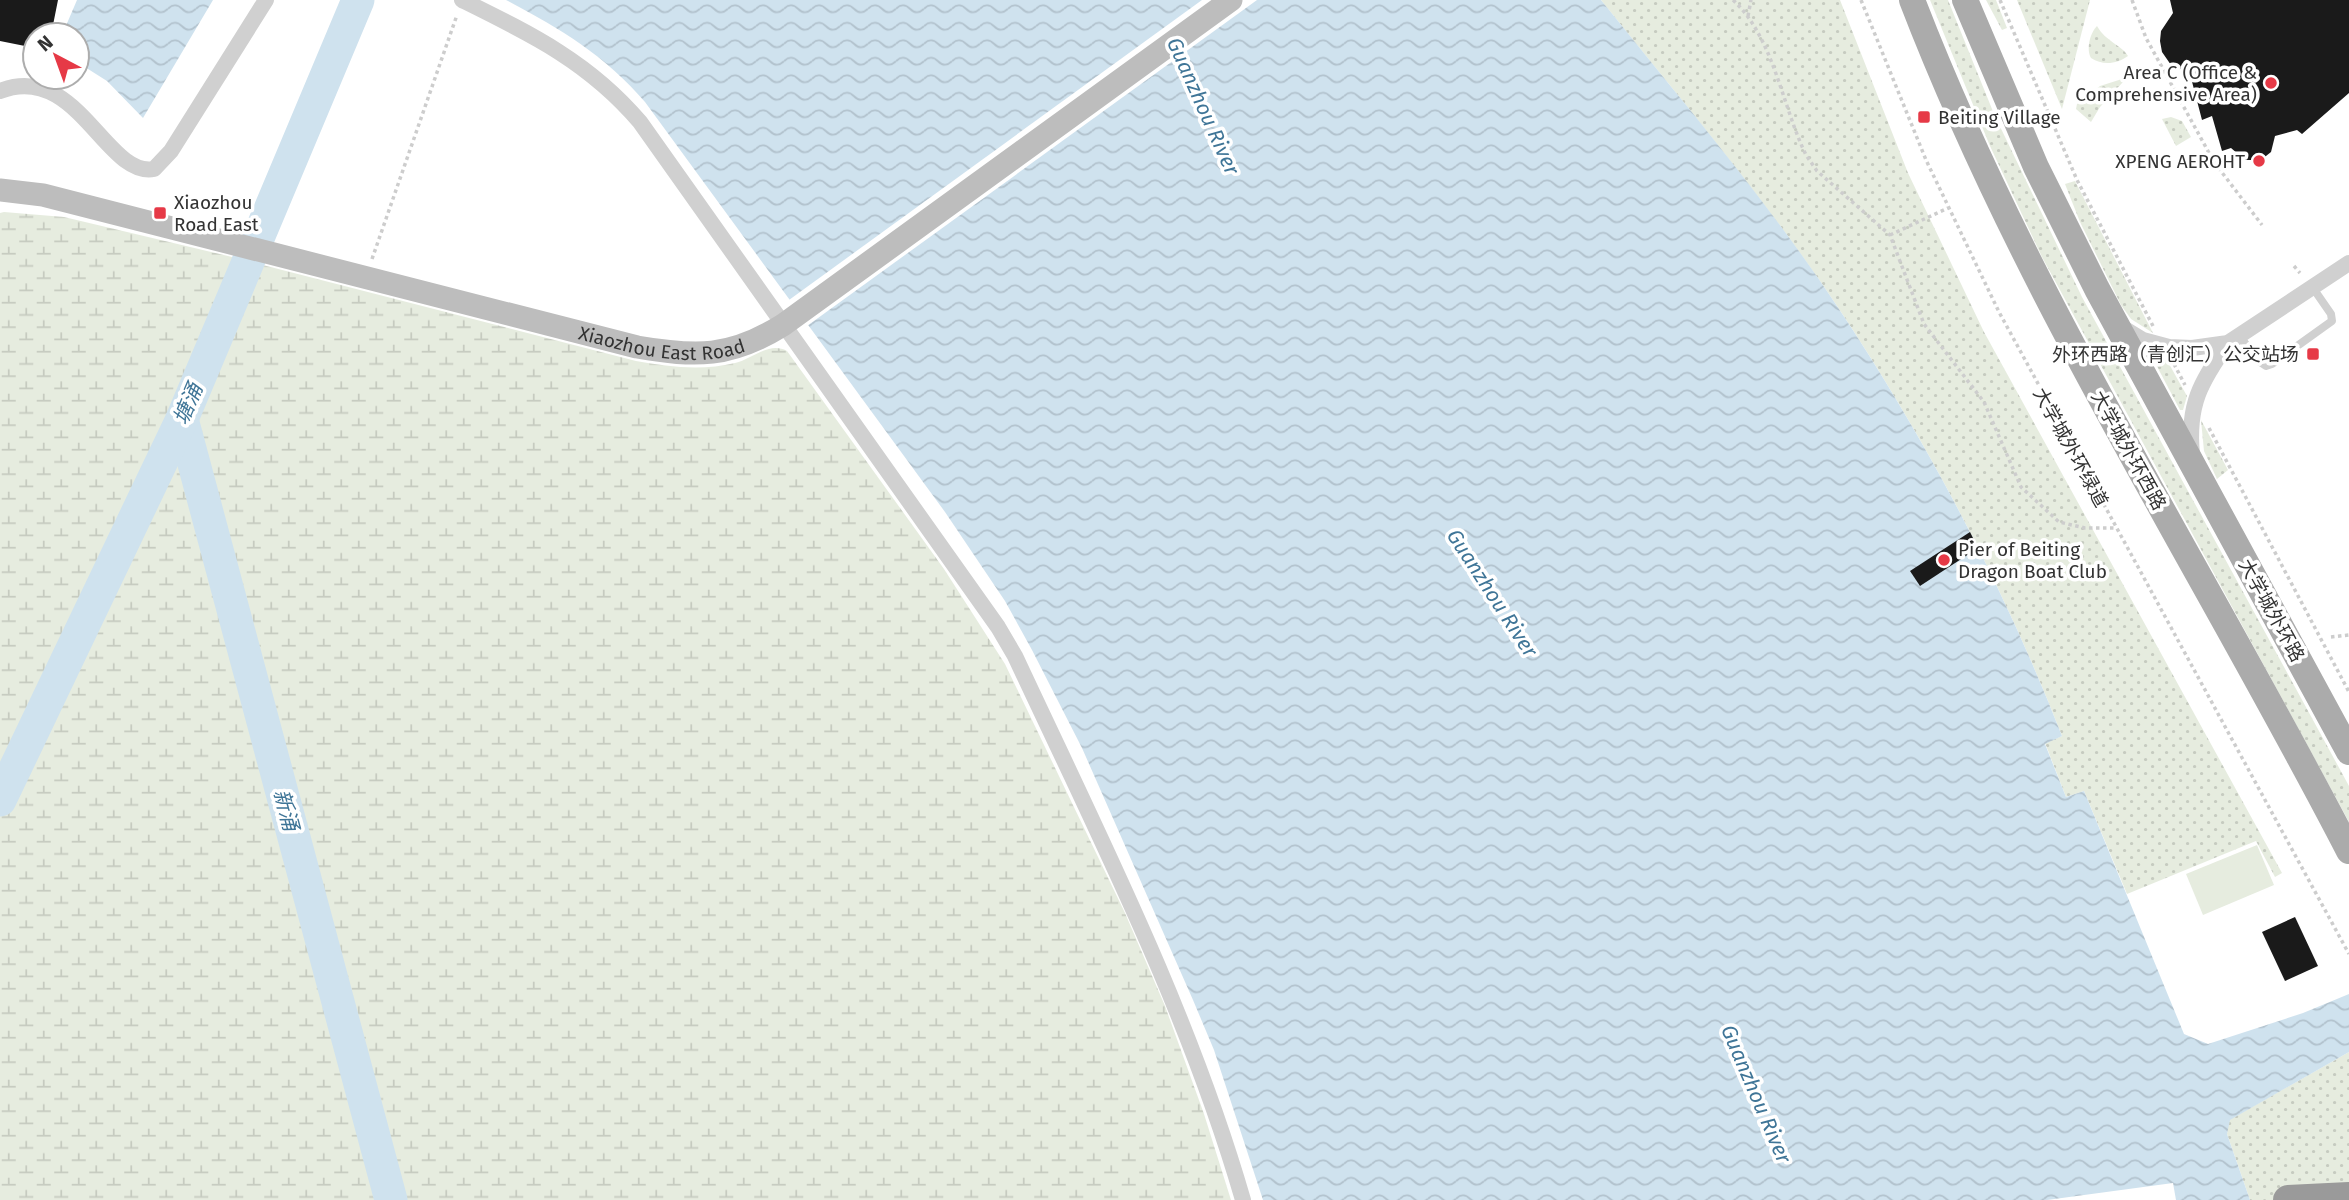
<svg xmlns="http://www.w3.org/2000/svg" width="2349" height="1200" font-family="'Fira Sans','Noto Sans SC',sans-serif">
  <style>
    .green { fill: url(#green-dots) }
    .wetland { fill: url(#wetland-marsh) }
    .pitch { fill: #e6ecdf }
    .water { fill: url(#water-waves) }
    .pier { fill: #fff }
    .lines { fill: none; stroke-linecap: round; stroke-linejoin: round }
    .river { stroke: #cfe2ee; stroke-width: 33 }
    .building { fill: #1a1a1a }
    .path { stroke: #cdcdcd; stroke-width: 3.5; stroke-dasharray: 3.5 3.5; stroke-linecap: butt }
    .lane { stroke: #d0d0d0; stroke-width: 8 }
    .street { stroke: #d0d0d0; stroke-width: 16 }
    .secondary { stroke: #bdbdbd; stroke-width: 23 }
    .primary { stroke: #ababab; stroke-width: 26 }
    .highway { stroke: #9a9a9a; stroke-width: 30 }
    .poi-dot { fill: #e63946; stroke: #fff; stroke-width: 2.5 }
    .labels { text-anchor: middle; stroke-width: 7; stroke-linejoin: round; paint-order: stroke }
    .poi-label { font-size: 19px; fill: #333; stroke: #fff; text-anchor: end }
    .street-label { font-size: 19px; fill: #333; stroke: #fff }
    .water-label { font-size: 21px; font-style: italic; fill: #3f7597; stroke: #fff }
  </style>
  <defs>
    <pattern id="green-dots" width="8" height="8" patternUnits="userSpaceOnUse" patternTransform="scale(1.75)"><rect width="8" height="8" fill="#e6ecdf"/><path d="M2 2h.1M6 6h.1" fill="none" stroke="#c6cbc0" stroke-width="1.8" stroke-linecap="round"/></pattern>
    <pattern id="wetland-marsh" width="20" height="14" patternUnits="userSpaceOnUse" patternTransform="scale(1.75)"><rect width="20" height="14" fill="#e6ecdf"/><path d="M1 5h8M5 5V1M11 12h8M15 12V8" fill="none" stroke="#c6cbc0"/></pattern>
    <pattern id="water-waves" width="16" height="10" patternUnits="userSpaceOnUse" patternTransform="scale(1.75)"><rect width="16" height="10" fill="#cfe2ee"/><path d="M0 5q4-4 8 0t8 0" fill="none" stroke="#b2c2cd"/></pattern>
  </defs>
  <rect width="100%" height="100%" fill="#fff"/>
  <!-- green -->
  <g class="green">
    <path d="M1601,0h239l68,173 76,159 298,541 -7,4 -19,-36 -129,53 -43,-103 -18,6 -21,-54 17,-7c-59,-151 -135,-295 -225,-430 -72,-107 -156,-206 -236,-306z"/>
    <path d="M1930,0h18l46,114 88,183 267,489v36l-307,-565 -52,-111z"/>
    <path d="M1986,0h10l11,28 -5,2z"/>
    <path d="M2017,0h73l-28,109z"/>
    <path d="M2097,26c9,16 25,19 31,30 -11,8 -25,10 -37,2 -5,-9 -1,-25 6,-32z"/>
    <path d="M2122,79h2l-1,3 -23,25 -9,15 -15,-13 1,-5 23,-18z"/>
    <path d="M2171,117l11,4 9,16 -15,9 -14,-27z"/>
    <path d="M2075,181l78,152 -22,-14 -10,-14 -41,-83 -15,-38z"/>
    <path d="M2152,352l12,3 23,41 -4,14h-3l-29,-55z"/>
    <path d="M2201,420l27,50 -11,9 -13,-28z"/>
    <path d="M2349,1052v148h-99l-23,-66 2,-14z"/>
  </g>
  <!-- wetland -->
  <path class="wetland" d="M4,212l60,5 164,39 408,105c33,6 66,10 99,2 17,-4 34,-22 52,-12l157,218 61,95 120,249 40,93 39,108 27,86h-1231v-987z"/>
  <!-- pitch -->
  <path class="pitch" d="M2257,845l17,40 -71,30 -17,-41z"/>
  <!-- water -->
  <g class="water">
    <path d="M77,0h136l-70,118 -36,-37 -30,-19v-27h-15z"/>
    <path d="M506,0h1095c80,100 165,199 236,306 90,135 166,279 225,430l-17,8 21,53 18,-6 100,243 24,10 95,-31 46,-19v58l-119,68 -3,14 23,66h-987l-49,-150 -21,-50 -111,-252 -50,-98 -27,-49 -60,-89 -300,-410c-39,-46 -86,-74 -139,-102z"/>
  </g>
  <!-- pier -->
  <g class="pier">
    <path d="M1202,0h55l-450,326 -18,-26z"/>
    <path d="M2173,1183l3,17h-129z"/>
  </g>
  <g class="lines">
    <!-- river -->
    <g class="river">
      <path d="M182,419l209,781"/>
      <path d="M0,800l182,-381 176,-419"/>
    </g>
  </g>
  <!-- building -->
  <g class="building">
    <path d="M0,0h58l-7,35h-16v13l-35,-7z"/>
    <path d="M2170,0h179v93l-47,41 -5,-4 -22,6 -4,16 -10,8h-16l-14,-12 -9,3 -10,-35 -10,4 -12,-46 -19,-9 -9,-13 -2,-11 1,-10 12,-18z"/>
    <path d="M1970,532l8,16 -58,38 -10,-15z"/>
    <path d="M2295,917l23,49 -33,15 -23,-49z"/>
  </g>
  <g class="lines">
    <!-- path -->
    <g class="path">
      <path d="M1733,0c41,38 49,106 73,155l11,16 73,64 34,89 60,78 37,85 38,35 26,6h30"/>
      <path d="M1861,0l65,160 73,152 350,642"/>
      <path d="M2000,0l77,180 76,146"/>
      <path d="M2132,0l14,38 68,124 48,63"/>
      <path d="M1748,16l3,-16"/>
      <path d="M1890,235l58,-27"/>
      <path d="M372,259l85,-244"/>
      <path d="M2294,266l6,7"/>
      <path d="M2174,364l11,21"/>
      <path d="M2209,428l140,264"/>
      <path d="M2331,637l18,-2"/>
    </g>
    <!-- lane -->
    <path class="lane" d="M2240,336l17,24 9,6 6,-2 60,-43 -1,-7 -18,-26"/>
    <!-- street -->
    <g class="street">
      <path d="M462,0c69,34 127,62 178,122l358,505 17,29c83,178 173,354 228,544"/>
      <path d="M0,91c77,-30 106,87 154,78l17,-18 95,-151"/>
      <path d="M2120,326l23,14 26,7 23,1 36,-5 121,-80"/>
      <path d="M2192,454c-5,-49 9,-73 36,-111"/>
    </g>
    <!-- secondary -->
    <path class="secondary" id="s1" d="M0,190l43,5 594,152c59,10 93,11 146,-22l448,-325"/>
    <!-- primary -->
    <g class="primary">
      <path d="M1912,0c115,299 291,568 437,851"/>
      <path d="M1965,0l71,167 61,122 252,463"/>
    </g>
    <!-- highway -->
    <path class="highway" d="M2288,1200l61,-3"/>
  </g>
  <!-- markers -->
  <g class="poi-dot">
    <circle cx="2271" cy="83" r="7"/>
    <rect x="1917" y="110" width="14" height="14" rx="3.5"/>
    <circle cx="2259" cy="161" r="7"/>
    <rect x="153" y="206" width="14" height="14" rx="3.5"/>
    <rect x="2306" y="347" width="14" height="14" rx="3.5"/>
    <circle cx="1944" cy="560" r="7"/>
  </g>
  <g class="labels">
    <!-- poi labels -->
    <g class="poi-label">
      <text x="2257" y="79">Area C (Office &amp;<tspan x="2257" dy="22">Comprehensive Area)</tspan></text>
      <text x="1938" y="124" text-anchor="start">Beiting Village</text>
      <text x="2245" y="168">XPENG AEROHT</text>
      <text x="174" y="209" text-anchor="start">Xiaozhou<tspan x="174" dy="22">Road East</tspan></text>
      <text x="2299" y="361">外环西路（青创汇）公交站场</text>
      <text x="1958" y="556" text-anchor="start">Pier of Beiting<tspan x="1958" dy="22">Dragon Boat Club</tspan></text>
    </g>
    <!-- street labels -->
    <g class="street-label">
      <text dy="7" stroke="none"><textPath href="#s1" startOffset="681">Xiaozhou East Road</textPath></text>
      <text transform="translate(2071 447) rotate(61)" y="7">大学城外环绿道</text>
      <text transform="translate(2129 450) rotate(61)" y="7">大学城外环西路</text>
      <text transform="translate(2272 610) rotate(61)" y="7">大学城外环路</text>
    </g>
    <!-- water labels -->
    <g class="water-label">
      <text transform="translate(1203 106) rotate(66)" y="7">Guanzhou River</text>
      <text transform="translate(188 404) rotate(-67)" y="7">塘涌</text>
      <text transform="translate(1492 593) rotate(57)" y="7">Guanzhou River</text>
      <text transform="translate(286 810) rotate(75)" y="7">新涌</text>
      <text transform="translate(1756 1094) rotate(67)" y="7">Guanzhou River</text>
    </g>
  </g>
  <!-- north arrow -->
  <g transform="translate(56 56) rotate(319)"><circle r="33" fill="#ffffff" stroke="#adadad" stroke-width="2"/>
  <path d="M0-5L12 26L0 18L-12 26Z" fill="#e63946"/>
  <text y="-10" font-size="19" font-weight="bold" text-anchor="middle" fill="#333333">N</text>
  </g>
</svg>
